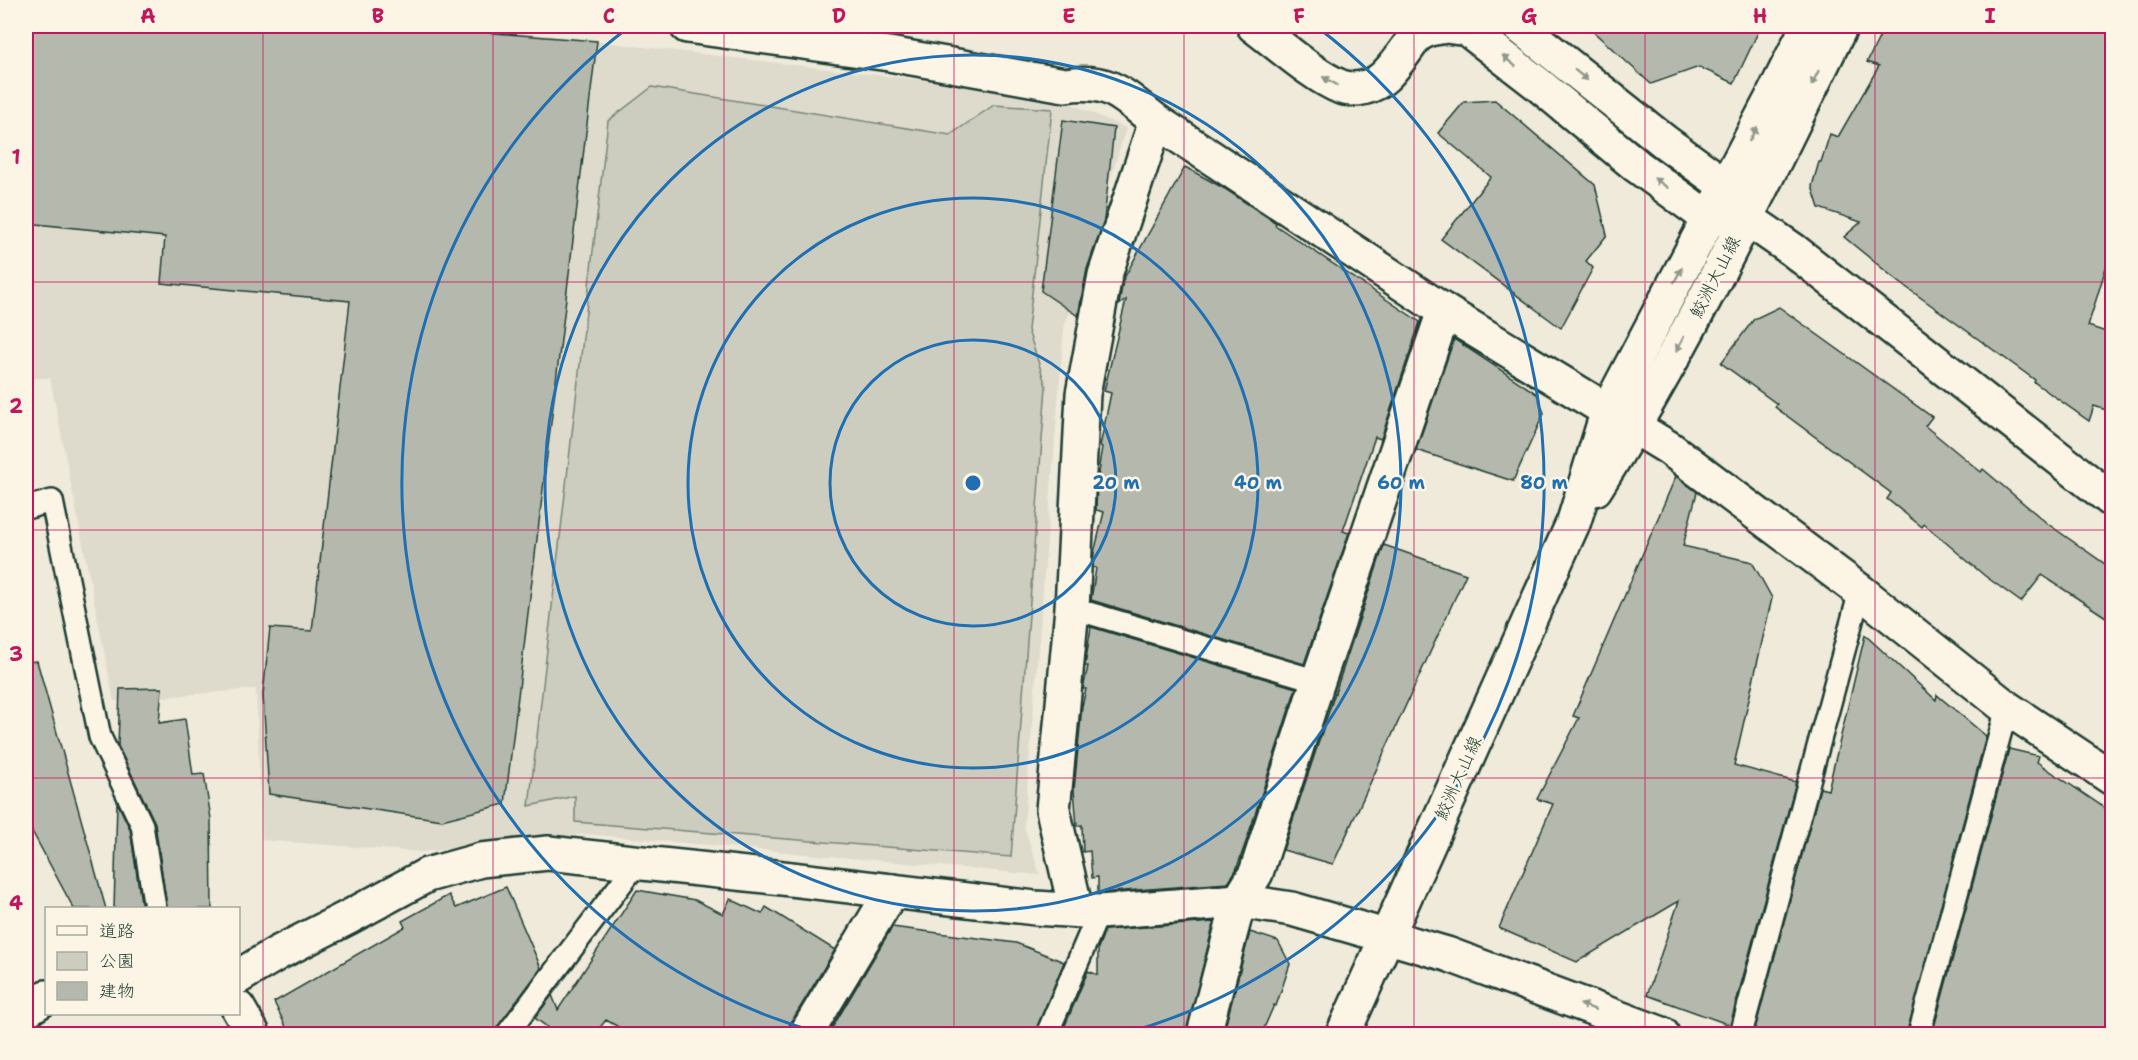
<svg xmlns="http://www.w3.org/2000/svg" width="2138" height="1060" font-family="'Shantell Sans','Klee One',sans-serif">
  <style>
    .built { fill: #dedbcc }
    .green { fill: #cccdbf; stroke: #76857a; stroke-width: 1.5 }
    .building { fill: #b5b9ad; stroke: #1f3d34; stroke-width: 1.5 }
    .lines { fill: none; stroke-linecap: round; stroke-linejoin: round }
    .service-casing { stroke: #1f3d34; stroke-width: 26 }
    .minor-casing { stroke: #1f3d34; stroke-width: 38 }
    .tertiary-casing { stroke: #1f3d34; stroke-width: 38 }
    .secondary-casing { stroke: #1f3d34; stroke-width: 38 }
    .service { stroke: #fcf5e5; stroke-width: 21 }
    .minor { stroke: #fcf5e5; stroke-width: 33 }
    .tertiary { stroke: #fcf5e5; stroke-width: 33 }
    .secondary { stroke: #fcf5e5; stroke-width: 33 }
    .oneway { fill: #8e998c }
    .grid { fill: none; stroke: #c2185b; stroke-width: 1.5; stroke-opacity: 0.55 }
    .ring { fill: none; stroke: #1f6fb2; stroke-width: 3 }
    .labels { text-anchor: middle; stroke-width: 5; stroke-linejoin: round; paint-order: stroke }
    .street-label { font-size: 18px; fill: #1f3d34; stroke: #fcf5e5 }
    .centre { fill: #1f6fb2; stroke: #fcf5e5; stroke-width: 3 }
    .ring-label { font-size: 18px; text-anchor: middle; font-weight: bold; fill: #1f6fb2; stroke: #fcf5e5; stroke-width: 5; stroke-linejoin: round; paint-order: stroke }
    .neatline { fill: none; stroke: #c2185b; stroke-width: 2 }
    .grid-label { font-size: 20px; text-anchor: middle; font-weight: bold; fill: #c2185b }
  </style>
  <rect width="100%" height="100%" fill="#efeada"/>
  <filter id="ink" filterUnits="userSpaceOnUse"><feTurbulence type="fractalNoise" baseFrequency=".0167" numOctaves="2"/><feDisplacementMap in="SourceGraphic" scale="12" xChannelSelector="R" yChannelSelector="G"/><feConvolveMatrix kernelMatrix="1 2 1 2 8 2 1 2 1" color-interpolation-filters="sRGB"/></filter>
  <g filter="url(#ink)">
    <!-- built -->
    <path class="built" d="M26,26h442l586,70 72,32 -62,200 -40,498 16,49 -454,-41 -165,18 -159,-12 -6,-151 -142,12 -64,-323h-24z"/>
    <!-- green -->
    <path class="green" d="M652,87l298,48 44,-30 58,4 -24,221 18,56 -35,471 -436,-35v-26l-46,10 79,-685z"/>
    <!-- building -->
    <g class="building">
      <path d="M26,26h376l195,15 -92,763 -63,16 -173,-26 -6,-99 7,-67 42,3 38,-330 -189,-18 4,-46 -139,-14z"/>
      <path d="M1587,26h174l-27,57 -35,-16 -48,17z"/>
      <path d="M1885,26h227v222l-24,78 24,8v78l-18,-6 -5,15 -55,-39 1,-2 -136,-98 -55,-45 17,-15 -42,-14 -7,-22 7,-24h2l9,-28 8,3 41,-71 -12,-4z"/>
      <path d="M1495,100l100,85 12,50 -21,26 7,7 -32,60 -120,-89 50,-62 -53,-44 26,-31z"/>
      <path d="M1063,120l51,8 -10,92 -17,49 -9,47 -37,-25z"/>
      <path d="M1185,167l40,22 51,34 -1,2 145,97 -39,117 -6,-2 -32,94 6,2 -45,131 -213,-64 5,-32 -3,-1 1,-14 10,-41 -8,-2 1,-29 3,-14 -1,-1 3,-19 -2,-1 11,-53 -7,-2 22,-91 -7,5 4,-25z"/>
      <path d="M1779,307l153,110 -7,9 56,46 2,-3 65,55 64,45v52l-70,-46 -21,27 -36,-26 -61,-52 -2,3 -35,-28 4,-6 -116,-86 2,-3 -56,-41 33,-44z"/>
      <path d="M1454,339l83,55 7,19 -31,68 -97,-31z"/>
      <path d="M1676,476l21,16 -14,54 69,16 20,36 -38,167 62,17 -66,243 -83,-30 32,-94 -102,61 -78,-34 54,-124 -16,-5 42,-81 -6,-2z"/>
      <path d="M1384,545l82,29 -133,290 -50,-14z"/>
      <path d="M1091,627l205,61 -49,151 -11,31 -8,13 -130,10v-16l-6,1 -2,-27 -7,1 -1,-27 -5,1 -3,-36 8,-84 4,-17h-3l5,-23h-3z"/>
      <path d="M1865,635l71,65 1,-5 49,41 -79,299h-150l-3,-2 66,-245 8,2z"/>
      <path d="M37,661l69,248h-32l-48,-89v-158z"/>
      <path d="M162,688l-3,35 26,-4 8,56 11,-1 7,45 1,90h-45l-12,-86 -37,-77 2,-57z"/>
      <path d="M2009,749l30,7 -2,6 75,51v222h-180z"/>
      <path d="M117,802l13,27 12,80h-28z"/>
      <path d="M506,887l35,81 -49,67h-202l-16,-33 131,-75 -3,-6 47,-26 7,13z"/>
      <path d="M637,890l58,10 28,14 7,-15 32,15 4,-7 69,43 -45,74 -3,11h-154l-27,-15 -12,15h-52l5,-8 -12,-9 17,-23 6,15z"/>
      <path d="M1214,922l-28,113h-125l27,-64 10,4v-27l7,-18z"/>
      <path d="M892,927l124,16 48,19 -30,73h-206z"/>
      <path d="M1250,932l28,9 12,23 -14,42 -2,-1 -13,30h-38z"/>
    </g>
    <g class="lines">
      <defs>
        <g id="service">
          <path d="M26,508l26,-7 48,236 42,88 13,83"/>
          <path d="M1072,608l246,73"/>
          <path d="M507,1034l130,-171"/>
          <path d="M1047,1034l52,-122"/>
          <path d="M1741,1034l119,-443"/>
          <path d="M1919,1034l88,-326"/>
        </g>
        <g id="minor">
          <path d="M687,26l202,28 176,31c46,-7 57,10 91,36l288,190 225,137 191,143 147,117 105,70"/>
          <path d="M1076,910l-23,-100 19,-202 11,-214 22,-119 51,-154"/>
          <path d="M238,977l40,-24 71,-36 78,-42 54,-15 67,-7 226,24 261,31 64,4 140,-11 53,8 155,45 215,80"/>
          <path d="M238,1008l15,26"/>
          <path d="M26,1010l20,-13"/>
          <path d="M806,1034l86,-143"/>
          <path d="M1204,1034l35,-133 17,-28 62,-192 126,-370"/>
        </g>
        <g id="tertiary">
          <path d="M1254,26c23,17 61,51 87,61 14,5 32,0 43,-10 13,-12 29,-37 39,-51"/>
          <path d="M1519,26l146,116 61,44 19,31 48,33 319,250"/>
          <path d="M1417,35l12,-6 17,-3 21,3 71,55 99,82 71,52h30"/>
        </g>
        <g id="secondary">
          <path d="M1595,489c94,-147 169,-307 246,-463"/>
          <path d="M1343,1034l231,-513 34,-111 163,-310 37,-74"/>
        </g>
      </defs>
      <!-- service casing -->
      <use href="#service" class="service-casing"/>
      <!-- minor casing -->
      <use href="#minor" class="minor-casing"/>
      <!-- tertiary casing -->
      <use href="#tertiary" class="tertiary-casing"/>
      <!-- secondary casing -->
      <use href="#secondary" class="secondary-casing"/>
      <!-- service -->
      <use href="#service" class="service"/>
      <!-- minor -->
      <use href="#minor" class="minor"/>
      <!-- tertiary -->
      <use href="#tertiary" class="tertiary"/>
      <!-- secondary -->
      <use href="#secondary" class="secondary"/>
    </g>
    <!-- one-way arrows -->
    <defs><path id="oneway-solid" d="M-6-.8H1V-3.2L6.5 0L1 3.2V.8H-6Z" transform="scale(1.5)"/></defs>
    <g class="oneway">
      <use href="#oneway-solid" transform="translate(1509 61) rotate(-141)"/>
      <use href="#oneway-solid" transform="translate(1581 75) rotate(39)"/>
      <use href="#oneway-solid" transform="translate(1815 78) rotate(116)"/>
      <use href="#oneway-solid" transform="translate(1330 81) rotate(-151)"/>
      <use href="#oneway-solid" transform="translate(1753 134) rotate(-62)"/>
      <use href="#oneway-solid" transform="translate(1661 183) rotate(-144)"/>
      <use href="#oneway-solid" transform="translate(1678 275) rotate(-62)"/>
      <use href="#oneway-solid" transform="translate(1680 344) rotate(118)"/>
      <use href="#oneway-solid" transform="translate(1588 1007) rotate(-160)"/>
    </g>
  </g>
  <!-- grid -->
  <path class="grid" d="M263,26v1008M493,26v1008M724,26v1008M954,26v1008M1184,26v1008M1414,26v1008M1645,26v1008M1875,26v1008M26,282h2086M26,530h2086M26,778h2086"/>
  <!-- distance rings -->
  <g class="ring">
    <circle cx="973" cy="483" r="143"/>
    <circle cx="973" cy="483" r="285"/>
    <circle cx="973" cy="483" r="428"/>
    <path d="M820 1033A571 571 0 0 1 629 27M1317 27A571 571 0 0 1 1126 1033"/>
  </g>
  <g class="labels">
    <!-- street labels -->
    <g class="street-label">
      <text transform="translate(1715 277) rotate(-63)" y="6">鮫洲大山線</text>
      <text transform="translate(1458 778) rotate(-66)" y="6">鮫洲大山線</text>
    </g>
  </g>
  <circle cx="973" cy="483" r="9" class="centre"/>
  <g class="ring-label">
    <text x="1116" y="489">20 m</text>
    <text x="1258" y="489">40 m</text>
    <text x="1401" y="489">60 m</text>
    <text x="1544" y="489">80 m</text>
  </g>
  <!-- margin -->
  <rect width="2138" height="1060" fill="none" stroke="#fcf5e5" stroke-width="66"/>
  <!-- legend -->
  <rect x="45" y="907" width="195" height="108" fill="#fcf5e5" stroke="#a4ab9e" stroke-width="1.5"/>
  <rect x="57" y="926" width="30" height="9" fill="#fcf5e5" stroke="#a4ab9e" stroke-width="1.5"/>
  <text x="99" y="937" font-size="18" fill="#1f3d34">道路</text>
  <rect x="57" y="952" width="30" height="18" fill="#cccdbf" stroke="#a4ab9e" stroke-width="1.5"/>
  <text x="99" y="967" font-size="18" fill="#1f3d34">公園</text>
  <rect x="57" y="982" width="30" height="18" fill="#b5b9ad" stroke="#a4ab9e" stroke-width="1.5"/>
  <text x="99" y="997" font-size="18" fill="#1f3d34">建物</text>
  <rect x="33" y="33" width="2072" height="994" class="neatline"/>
  <g class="grid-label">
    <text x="148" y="23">A</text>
    <text x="378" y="23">B</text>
    <text x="609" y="23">C</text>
    <text x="839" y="23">D</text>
    <text x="1069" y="23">E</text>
    <text x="1299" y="23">F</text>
    <text x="1529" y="23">G</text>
    <text x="1760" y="23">H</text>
    <text x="1990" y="23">I</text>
    <text x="16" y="164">1</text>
    <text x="16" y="413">2</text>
    <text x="16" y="661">3</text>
    <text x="16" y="910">4</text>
  </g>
</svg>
